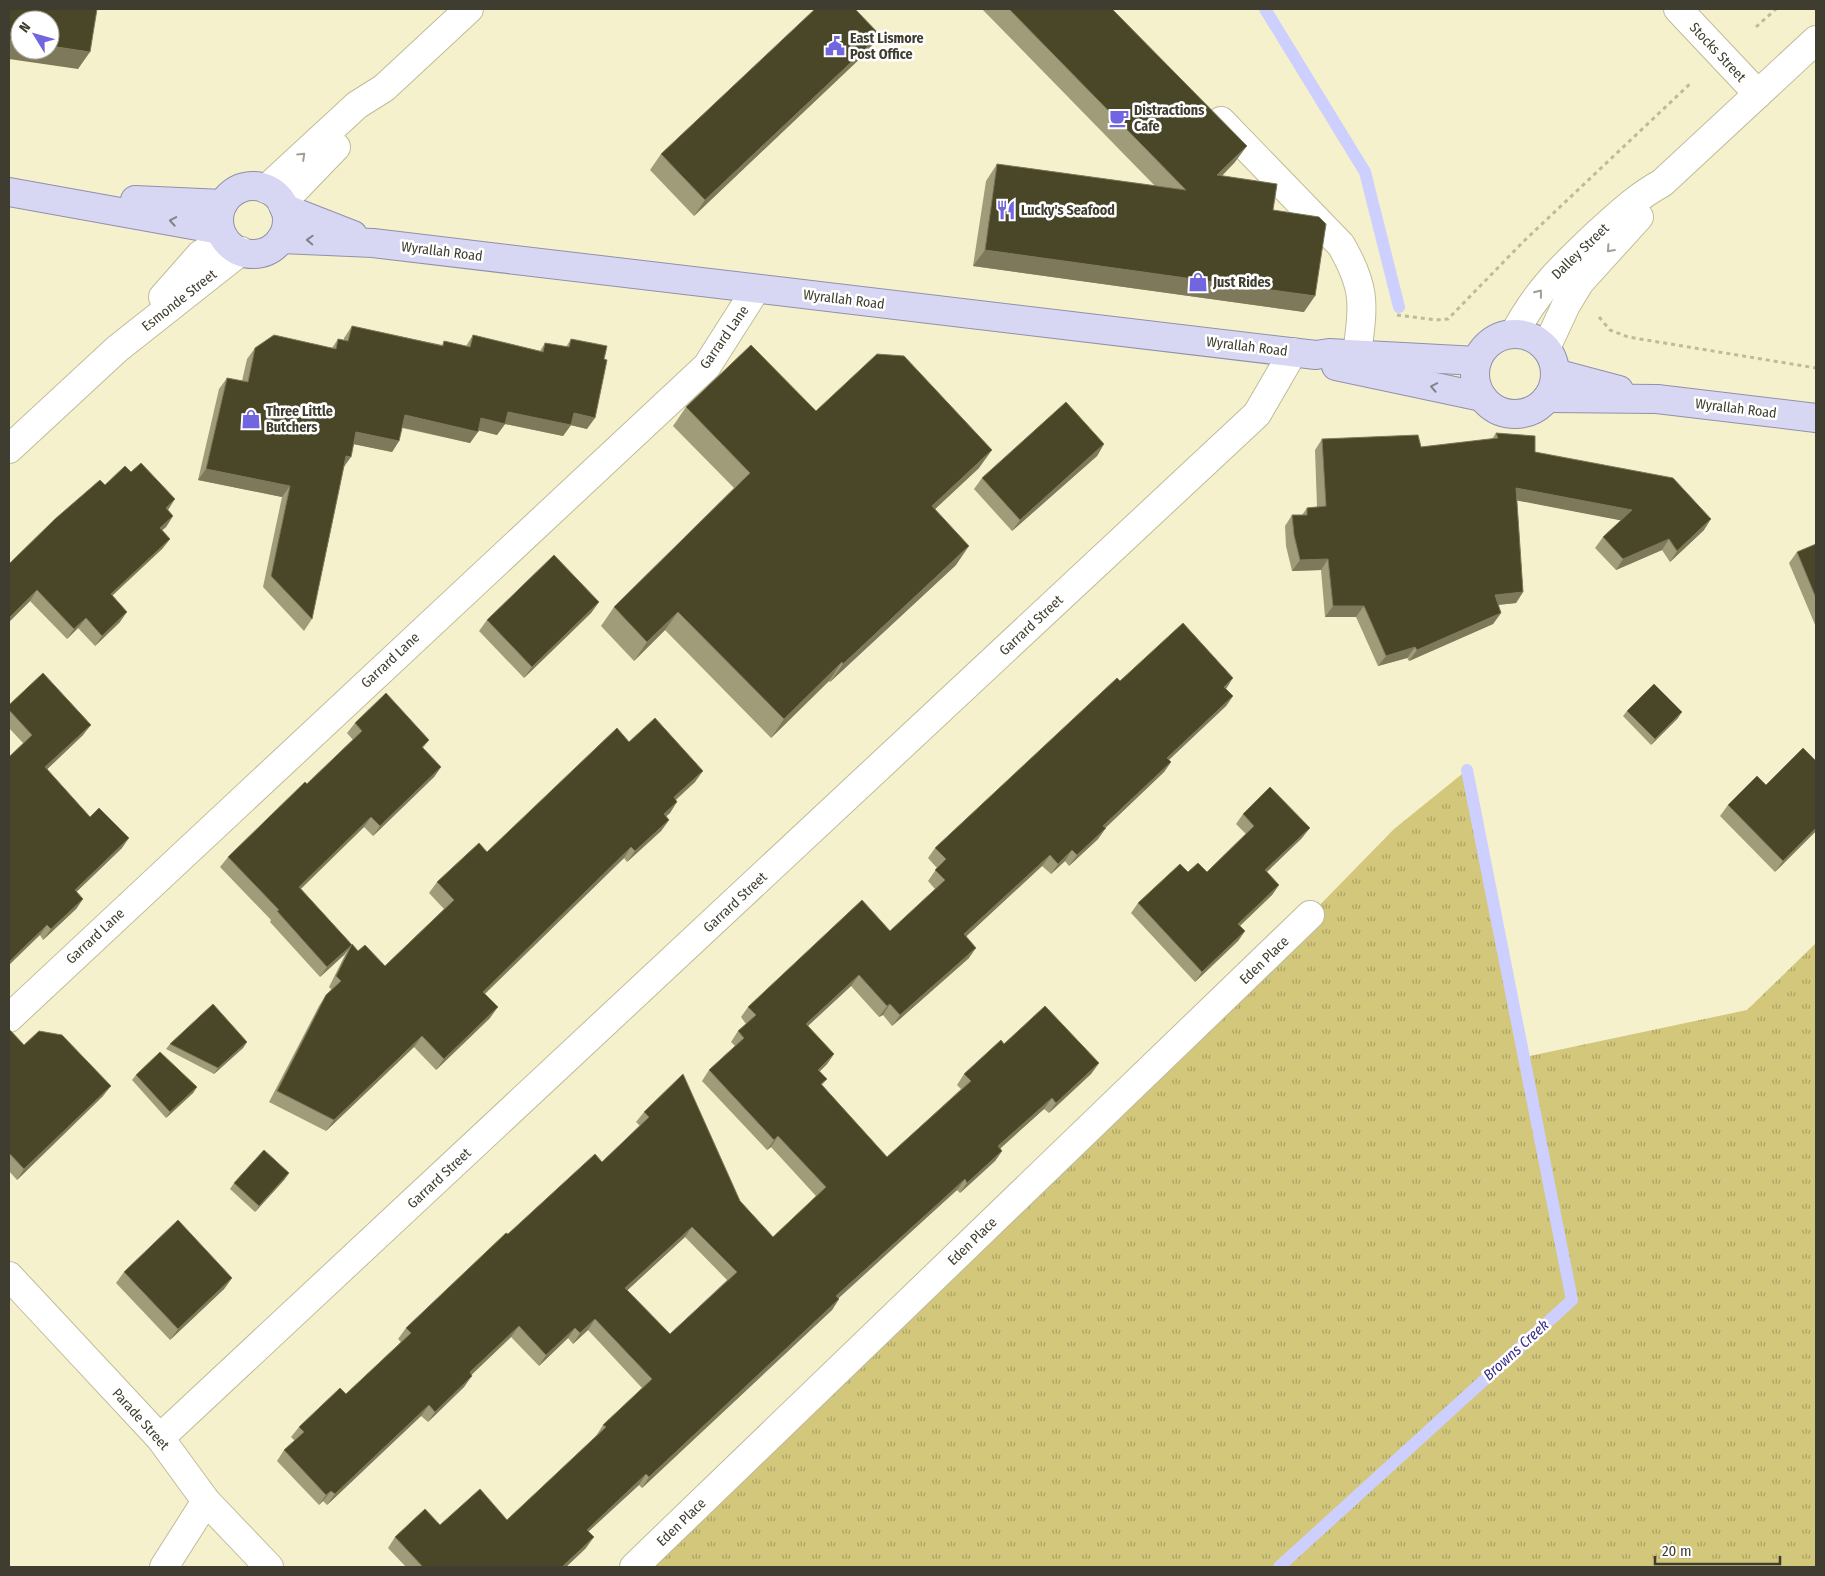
<svg xmlns="http://www.w3.org/2000/svg" width="1825" height="1576" font-family="'Fira Sans Condensed',sans-serif">
  <style>
    .grass { fill: url(#grass-tufts) }
    .lines { fill: none; stroke-linecap: round; stroke-linejoin: round }
    .stream { stroke: #cdcffe; stroke-width: 12 }
    .minor-casing { stroke: #c0bb99; stroke-width: 30 }
    .major-casing { stroke: #9090aa; stroke-width: 30 }
    .path { stroke: #beba9d; stroke-width: 3; stroke-dasharray: 4 4; stroke-linecap: butt }
    .minor { stroke: #fff; stroke-width: 28 }
    .major { stroke: #d7d7f4; stroke-width: 28 }
    .wall { fill: #a09c7a; fill-rule: evenodd }
    .shaded-wall { fill: #7e795a }
    .building { fill: #4a4628; stroke: #7e795a; fill-rule: evenodd }
    .oneway { stroke: #9f9e97 }
    .oneway2 { stroke: #838288 }
    .labels { text-anchor: middle; stroke-width: 5; stroke-linejoin: round; paint-order: stroke }
    .poi-label { font-size: 14px; font-weight: bold; fill: #3f3d2f; stroke: #fff; text-anchor: start }
    .street-label { font-size: 14px; fill: #3f3d2f; stroke: #fff }
    .water-label { font-size: 15px; font-style: italic; fill: #3a2e84; stroke: #fff }
  </style>
  <defs>
    <pattern id="grass-tufts" width="24" height="20" patternUnits="userSpaceOnUse" patternTransform="scale(1.25)"><rect width="24" height="20" fill="#d2c77a"/><path d="M3 7l-1-3M5 7V3M7 7l1-3M15 17l-1-3M17 17v-4M19 17l1-3" fill="none" stroke="#aca364"/></pattern>
  </defs>
  <rect width="100%" height="100%" fill="#f6f1cd"/>
  <!-- grass -->
  <path class="grass" d="M1467,770l58,287 222,-47 69,-67v624h-1182l676,-652 84,-86z"/>
  <g class="lines">
    <!-- stream -->
    <g class="stream">
      <path d="M1265,9l100,163 34,135"/>
      <path d="M1279,1567l293,-267 -105,-530"/>
    </g>
    <defs>
      <g id="minor">
        <path d="M1678,9l80,85"/>
        <path d="M1221,121l120,124c26,45 22,60 16,110"/>
        <path d="M266,189l91,-84 27,-17 85,-79"/>
        <path d="M282,203l54,-56"/>
        <path d="M163,297l37,-42 24,-17"/>
        <path d="M1514,334c23,-44 49,-68 85,-102 20,-18 39,-36 63,-49l154,-143"/>
        <path d="M1546,348l20,-43 14,-23 59,-65"/>
        <path d="M9,449l108,-100 124,-98"/>
        <path d="M9,1018l698,-652 49,-77"/>
        <path d="M9,1276l151,162 46,63 63,66"/>
        <path d="M160,1438l1097,-1024 36,-62"/>
        <path d="M164,1567l42,-66"/>
        <path d="M634,1567l676,-652"/>
      </g>
      <g id="major">
        <circle cx="253" cy="220" r="34"/>
        <path d="M9,192l211,38"/>
        <path d="M135,200l88,4"/>
        <path d="M284,208l69,27"/>
        <path d="M281,239l92,4 943,112 13,-2 148,8"/>
        <circle cx="1515" cy="374" r="40"/>
        <path d="M1336,366l146,31"/>
        <path d="M1555,373l64,17"/>
        <path d="M1547,398l110,1 159,19"/>
      </g>
    </defs>
    <!-- minor casing -->
    <use href="#minor" class="minor-casing"/>
    <!-- major casing -->
    <use href="#major" class="major-casing"/>
    <!-- path -->
    <g class="path">
      <path d="M1756,27l20,-18"/>
      <path d="M1397,315l39,5 12,-1 75,-77 169,-160"/>
      <path d="M1599,317l11,13 18,7 188,31"/>
    </g>
    <!-- minor -->
    <use href="#minor" class="minor"/>
    <!-- major -->
    <use href="#major" class="major"/>
  </g>
  <!-- wall -->
  <g class="wall">
    <path d="M982,9h130l123,153 -13,14 51,34 31,102 -331,-46 13,-85 11,-17 158,22z"/>
    <path d="M880,35l-12,16 -174,165 -44,-46 11,-16z"/>
    <path d="M352,326l90,19 2,-4 22,5 7,-11 67,16 5,-8 21,4 5,-8 16,90 -16,-4 -8,11 -58,-12 -8,11 -19,-5 -8,13 -68,-15 -3,13 -7,11 -38,-8 -10,23 -32,152 -8,12 -41,-44 19,-90 -84,-17 21,-91 8,-11 15,3 5,-22 8,-11h77l6,-9 6,1v-2z"/>
    <path d="M686,407l130,4 163,57 -44,41 21,56 -126,117 -1,-1 -58,57 -106,-108 -31,31 -33,-35 13,-19 120,-119 -61,-62z"/>
    <path d="M1496,433l39,19 169,78 -34,32 -8,-12 -46,20 -21,-22 8,-11 18,-17 -104,-20 6,92 -7,11 -18,2 3,8 -8,11 -84,37 -2,-3 -29,8 -22,-49h-31l-4,-47 -29,1 -6,-25 -1,-20 7,-11h10l5,-7 10,-1 -2,-57 7,-11 99,8 71,-8z"/>
    <path d="M1104,444l-7,12 -85,75 -38,-42 8,-11z"/>
    <path d="M105,485l63,25 5,6 -7,11 -4,3 8,9 -8,10 -50,47 8,26 -25,24 -17,-18 -11,11 -37,-38 -21,21v-58z"/>
    <path d="M1816,544v83l-27,-64 8,-11z"/>
    <path d="M599,602l-8,11 -67,65 -45,-47 8,-11z"/>
    <path d="M1120,681l106,8 7,7 -7,10 -57,54 2,2 -7,10 -59,56 -7,11 -29,27 -4,-5 -14,13 -9,-8 -76,70 3,22 -77,68 -9,-11 -4,2 -28,-31 -43,40 26,28 -7,10 -7,7 7,8 -5,6 65,72 74,-68 -4,-4 7,-11 40,-30 95,19 -8,11 -42,39 -5,-4 -44,39 2,3 -7,10 -35,32 -3,-3 -35,31 -84,77 1,1 -7,11 -190,178 -3,-3 -51,47 -2,16 -20,19h-160l-18,-19 7,-11 45,-12 67,-5 89,-84 7,-11 39,-37 -54,-58 -15,14 -5,-6 -29,28 -28,-29 -40,38 -7,12 -36,35 -7,-6 -94,89 -4,-4 -4,4 -42,-44 7,-11 11,-9 -4,-4 8,-10 47,-33 55,-52 -3,-3 8,-11 102,-94 94,-72 38,-36 -4,-4 8,-10 96,89 33,36 43,-41 -45,-49 -4,3 -65,-69 7,-11 26,-24 -4,-4 7,-11 8,-7 -5,-7 7,-10 142,-76 45,-42 -7,-8 9,-13 -9,-10 7,-10zM685,1237l42,43 -57,54 -43,-44z"/>
    <path d="M9,705l74,30 -36,34 43,48 32,31 -46,44 7,7 -7,10 -33,31 -3,-5 -17,-192 -14,-15z"/>
    <path d="M1627,711l51,7 -27,27 -28,-29z"/>
    <path d="M355,723l74,17 -6,8 18,19 -7,10 -61,59 -9,-9 -63,62 51,56 -8,10 -24,22 -50,-55 1,-2 -51,-53 8,-10 125,-117 -6,-7z"/>
    <path d="M629,742l66,40 -19,18 -6,13 -4,3 3,4 -8,11 -34,31 -3,-4 -139,136 5,24 -54,52 -22,-23 -88,84 -57,-29 50,-96 7,-11 6,-5 -3,-3 16,-32 7,-11 6,7 27,15 59,-57 -15,-16 8,-11 50,-30z"/>
    <path d="M1766,785l50,46 -41,41 -55,-56 8,-11z"/>
    <path d="M1243,814l59,24 -35,34 12,13 -7,10 -32,31 5,5 -7,10 -43,41 -64,-69 7,-10 50,-31h19l39,-38 -10,-10z"/>
    <path d="M9,1029l15,16 79,51 -86,84 -8,-9z"/>
    <path d="M247,1042l-4,6 -29,26 -48,-25 4,-5z"/>
    <path d="M136,1075l61,12 -4,6 -27,25 -34,-38z"/>
    <path d="M285,1179l-30,33 -25,-23 4,-6z"/>
    <path d="M124,1272l108,6 -8,11 -54,51 -54,-57z"/>
  </g>
  <!-- shaded-wall -->
  <g class="shaded-wall">
    <path d="M880,35l-12,16 -174,165 11,-16z"/>
    <path d="M9,39l11,2v9h30v-4l40,6 -12,17 -69,-10z"/>
    <path d="M1247,146l-12,16 -29,30 11,-17z"/>
    <path d="M985,250l330,46 -11,16 -331,-46z"/>
    <path d="M508,412l63,13 -8,11 -58,-12 -8,11 -24,-6 8,-11z"/>
    <path d="M574,413l21,5 -8,11 -21,-5z"/>
    <path d="M405,415l73,17 -8,11 -73,-17z"/>
    <path d="M356,432l43,9 -7,11 -44,-9z"/>
    <path d="M1104,444l-7,12 -85,75 8,-11z"/>
    <path d="M992,450l-13,18 -61,57 14,-19z"/>
    <path d="M346,456l5,1 -8,11z"/>
    <path d="M206,469l84,17 -8,11 -84,-17z"/>
    <path d="M1516,488l116,22 -8,11 -115,-22z"/>
    <path d="M175,499l-7,11 -2,-2z"/>
    <path d="M173,516l-7,11 -13,11 7,-10z"/>
    <path d="M1711,519l-7,11 -34,32 7,-11z"/>
    <path d="M170,539l-8,10 -59,55 8,-10z"/>
    <path d="M1669,539l-7,11 -46,20 7,-11z"/>
    <path d="M969,546l-13,19 -126,117 13,-18z"/>
    <path d="M1328,559l-7,11 -29,1 8,-11z"/>
    <path d="M37,590l-7,11 -21,21v-4z"/>
    <path d="M1523,592l-7,11 -29,3 8,-11z"/>
    <path d="M599,602l-8,11 -67,65 8,-11z"/>
    <path d="M1333,606h31l-8,11h-31z"/>
    <path d="M127,612l-7,10 -25,24 7,-10z"/>
    <path d="M678,612l-13,18 -31,31 13,-19z"/>
    <path d="M1501,613l-8,11 -84,37 8,-11z"/>
    <path d="M86,618l-8,10 -11,11 7,-10z"/>
    <path d="M1415,647l-8,11 -29,8 8,-10z"/>
    <path d="M842,662l-13,19 -58,57 13,-19z"/>
    <path d="M1233,678l-7,11 -2,-2z"/>
    <path d="M1233,696l-7,10 -66,62 7,-10z"/>
    <path d="M1682,712l-4,6 -27,27 4,-6z"/>
    <path d="M91,725l-8,10 -45,43 7,-11z"/>
    <path d="M1171,762l-7,10 -68,65 7,-11z"/>
    <path d="M441,767l-7,10 -61,59 7,-10z"/>
    <path d="M703,771l-8,11 -29,26 8,-11z"/>
    <path d="M677,802l-7,11 -14,12 8,-11z"/>
    <path d="M371,817l-7,10 -72,70 7,-10z"/>
    <path d="M669,820l-8,11 -34,31 8,-11z"/>
    <path d="M1106,828l-8,11 -29,27 8,-11z"/>
    <path d="M1310,828l-8,10 -44,42 7,-10z"/>
    <path d="M1816,828v3l-41,41 8,-11z"/>
    <path d="M129,838l-7,10 -54,52 7,-10z"/>
    <path d="M631,847l-7,11 -149,145 8,-11z"/>
    <path d="M1072,850l-7,11 -14,13 7,-10z"/>
    <path d="M1050,855l-8,11 -85,79 7,-11z"/>
    <path d="M1279,885l-7,10 -41,39 7,-10z"/>
    <path d="M83,899l-7,10 -33,31 8,-11z"/>
    <path d="M47,925l-7,10 -31,30v-3z"/>
    <path d="M1245,931l-7,10 -43,41 7,-10z"/>
    <path d="M352,945l-8,10 -24,22 7,-10z"/>
    <path d="M976,948l-7,10 -77,68 8,-11z"/>
    <path d="M859,975l-8,11 -52,48 7,-10z"/>
    <path d="M890,1004l-7,11 -4,2 8,-11z"/>
    <path d="M498,1007l-8,11 -54,52 8,-11z"/>
    <path d="M422,1036l-8,11 -88,84 8,-11z"/>
    <path d="M247,1042l-4,6 -29,26 4,-6z"/>
    <path d="M834,1054l-7,10 -16,16 7,-10z"/>
    <path d="M1099,1063l-8,11 -42,39 7,-10z"/>
    <path d="M111,1086l-8,10 -86,84 7,-11z"/>
    <path d="M197,1087l-4,6 -27,25 4,-6z"/>
    <path d="M1052,1098l-8,11 -53,48 7,-11z"/>
    <path d="M778,1136l-7,11 -4,3 7,-10z"/>
    <path d="M1002,1151l-7,10 -35,32 7,-10z"/>
    <path d="M289,1173l-4,6 -30,33 4,-6z"/>
    <path d="M965,1179l-8,11 -128,117 7,-11z"/>
    <path d="M692,1227l-7,10 -67,62 7,-11z"/>
    <path d="M232,1278l-8,11 -54,51 8,-11z"/>
    <path d="M839,1299l-7,11 -190,178 7,-11z"/>
    <path d="M595,1319l-7,11 -15,14 7,-11z"/>
    <path d="M519,1326l-8,11 -48,46 7,-11z"/>
    <path d="M575,1328l-7,10 -29,28 7,-11z"/>
    <path d="M472,1376l-8,11 -36,35 7,-10z"/>
    <path d="M429,1405l-8,11 -94,89 8,-11z"/>
    <path d="M646,1474l-7,11 -60,55 8,-10z"/>
    <path d="M331,1491l-8,10 -4,4 7,-10z"/>
    <path d="M594,1537l-8,11 -20,19h-4z"/>
  </g>
  <!-- building -->
  <g class="building">
    <path d="M9,9h88l-7,43 -40,-6v-26h-30v21l-11,-2z"/>
    <path d="M815,9h40l25,26 -175,165 -44,-46z"/>
    <path d="M1009,9h103l135,137 -30,29 60,9 -4,26 46,7 7,7 -11,72 -330,-46 12,-86 189,26z"/>
    <path d="M352,326l91,20 1,-5 26,6 3,-12 70,17 2,-9 24,4 2,-8 36,7 -3,13 3,1 -12,58 -21,-5 -3,12 -63,-13 -3,12 -24,-6 -3,14 -73,-17 -6,26 -43,-9 -5,25 -5,-1 -34,163 -41,-43 19,-90 -84,-17 21,-91 21,4 7,-34 19,-13 62,14 2,-10 10,2z"/>
    <path d="M751,345l65,66 61,-57 27,2 88,94 -60,56 37,40 -126,118 -1,-2 -58,57 -106,-107 -31,30 -33,-35 136,-134 -64,-66z"/>
    <path d="M1066,402l38,42 -84,76 -38,-42z"/>
    <path d="M1496,433l39,3v16l138,26 38,41 -34,32 -8,-12 -46,20 -20,-22 29,-27 -116,-22 7,104 -28,3 6,18 -84,37 -2,-3 -29,9 -22,-50h-31l-5,-47 -28,1 -6,-25 -2,-20h15v-7l19,-2 -4,-67 96,-4 3,12 77,-9z"/>
    <path d="M141,463l34,36 -9,9 7,8 -13,12 10,11 -59,55 16,18 -25,24 -16,-18 -12,11 -37,-39 -28,28v-54l46,-45 45,-39 5,5 20,-19 6,6z"/>
    <path d="M1816,544v54l-19,-46z"/>
    <path d="M554,555l45,47 -67,65 -45,-47z"/>
    <path d="M1183,623l50,55 -9,9 9,9 -66,62 4,4 -68,64 3,2 -29,27 -5,-5 -14,14 -8,-9 -86,79 12,14 -76,67 -10,-11 -3,2 -28,-31 -53,49 28,30 -16,16 9,9 -6,5 66,73 84,-76 -7,-7 37,-34 3,4 41,-38 54,57 -43,40 -4,-5 -54,48 4,5 -35,32 -2,-4 -35,32 -94,85 3,3 -190,178 -3,-3 -59,56 7,7 -32,30h-139l-28,-30 30,-28 15,16 40,-36 27,31 99,-93 -3,-2 49,-46 -57,-60 -15,14 -5,-5 -29,27 -27,-29 -49,46 2,4 -37,36 -6,-7 -94,89 -4,-3 -5,4 -42,-45 20,-18 -5,-5 41,-39 6,6 65,-61 -5,-5 100,-95 2,1 87,-80 7,8 47,-45 -5,-5 39,-38 57,127 33,36 53,-50 -48,-51 -4,4 -65,-70 35,-32 -6,-7 18,-16 -8,-8 114,-107 28,31 55,-51 -10,-10 11,-11 -11,-11 182,-170 3,3zM692,1227l45,45 -67,62 -45,-46z"/>
    <path d="M43,673l48,52 -46,42 45,50 9,-9 30,30 -54,52 8,9 -32,30 -4,-4 -38,37v-205l23,-22 -23,-25v-5z"/>
    <path d="M1654,684l28,28 -27,27 -28,-28z"/>
    <path d="M386,693l43,47 -7,7 19,20 -61,59 -9,-9 -72,70 53,58 -25,22 -50,-56 2,-1 -51,-53 77,-75 2,2 55,-53 -7,-8z"/>
    <path d="M655,718l48,53 -29,26 3,5 -13,12 5,6 -34,31 -4,-4 -148,145 15,15 -54,52 -22,-23 -88,84 -57,-29 49,-96 15,-14 -5,-5 16,-32 6,7 7,-6 20,21 69,-66 -17,-18 42,-39 8,9 130,-124 12,14z"/>
    <path d="M1803,748l13,13v67l-33,33 -55,-56 29,-29 9,9z"/>
    <path d="M1270,787l40,41 -45,42 14,15 -41,39 7,7 -43,41 -64,-69 42,-39 8,8 10,-9 9,9 47,-46 -11,-12z"/>
    <path d="M213,1004l34,38 -29,26 -48,-24z"/>
    <path d="M9,1029l15,16 15,-14 23,4 49,51 -87,83 -15,-16z"/>
    <path d="M160,1052l37,35 -27,25 -34,-37z"/>
    <path d="M264,1150l25,23 -30,33 -25,-23z"/>
    <path d="M178,1220l54,58 -54,51 -54,-57z"/>
  </g>
  <!-- one-way arrows -->
  <defs><path id="oneway-chevron" d="M-2-3.5L2.5 0L-2 3.5" fill="none" stroke-width="1.6" stroke-linecap="round" stroke-linejoin="round" transform="scale(1.25)"/></defs>
  <g class="oneway">
    <use href="#oneway-chevron" transform="translate(302 156) rotate(-43)"/>
    <use href="#oneway-chevron" transform="translate(1610 249) rotate(132)"/>
    <use href="#oneway-chevron" transform="translate(1539 293) rotate(-52)"/>
  </g>
  <g class="oneway2">
    <use href="#oneway-chevron" transform="translate(173 221) rotate(-170)"/>
    <use href="#oneway-chevron" transform="translate(310 240) rotate(-178)"/>
    <use href="#oneway-chevron" transform="translate(1434 387) rotate(-169)"/>
  </g>
  <!-- icons -->
  <defs>
    <symbol id="civic-bare" viewBox="-9 -9 18 18"><path d="M-.6-6.5H3V-4.5H.6V-3L4-1V1h2V6H-6V1h2V-1L-.6-3ZM-1.2 2.5V6h2.4V2.5Z" fill="#7165e0" stroke="#fff" stroke-width="2.5" paint-order="stroke"/></symbol>
    <symbol id="cafe-bare" viewBox="-9 -9 18 18"><path d="M-5.5-4.5H6V0H3Q3 3.5 0 3.5H-2.5Q-5.5 3.5-5.5 0ZM3-3.2v2h1.7v-2ZM-6 4.5H4V6H-6Z" fill="#7165e0" stroke="#fff" stroke-width="2.5" paint-order="stroke"/></symbol>
    <symbol id="restaurant-bare" viewBox="-9 -9 18 18"><path d="M-5-6h1v4h1v-4h1v4h1v-4h1v5L-1.5 .5V6h-2V.5L-5-1ZM5-6V6H3V1.5H1.5Q1.5-4 5-6Z" fill="#7165e0" stroke="#fff" stroke-width="2.5" paint-order="stroke"/></symbol>
    <symbol id="shop-bare" viewBox="-9 -9 18 18"><path d="M-5-2.5h2.3a2.7 3.5 0 0 1 5.4 0H5L5.5 6h-11ZM-1.5-2.5h3a1.5 2.3 0 0 0-3 0Z" fill="#7165e0" stroke="#fff" stroke-width="2.5" paint-order="stroke"/></symbol>
  </defs>
  <g fill-rule="evenodd">
    <use href="#civic-bare" x="821" y="32" width="28" height="28"/>
    <use href="#cafe-bare" x="1105" y="104" width="28" height="28"/>
    <use href="#restaurant-bare" x="992" y="196" width="28" height="28"/>
    <use href="#shop-bare" x="1184" y="268" width="28" height="28"/>
    <use href="#shop-bare" x="237" y="405" width="28" height="28"/>
  </g>
  <g class="labels">
    <!-- poi labels -->
    <g class="poi-label">
      <text x="850" y="43">East Lismore<tspan x="850" dy="16">Post Office</tspan></text>
      <text x="1134" y="115">Distractions<tspan x="1134" dy="16">Cafe</tspan></text>
      <text x="1021" y="215">Lucky's Seafood</text>
      <text x="1213" y="287">Just Rides</text>
      <text x="266" y="416">Three Little<tspan x="266" dy="16">Butchers</tspan></text>
    </g>
    <!-- street labels -->
    <g class="street-label">
      <text transform="translate(1718 52) rotate(47)" y="5">Stocks Street</text>
      <text transform="translate(442 251) rotate(7)" y="5">Wyrallah Road</text>
      <text transform="translate(1580 251) rotate(-44)" y="5">Dalley Street</text>
      <text transform="translate(844 299) rotate(7)" y="5">Wyrallah Road</text>
      <text transform="translate(179 300) rotate(-38)" y="5">Esmonde Street</text>
      <text transform="translate(724 337) rotate(-55)" y="5">Garrard Lane</text>
      <text transform="translate(1247 346) rotate(7)" y="5">Wyrallah Road</text>
      <text transform="translate(1736 408) rotate(7)" y="5">Wyrallah Road</text>
      <text transform="translate(1031 625) rotate(-43)" y="5">Garrard Street</text>
      <text transform="translate(390 660) rotate(-43)" y="5">Garrard Lane</text>
      <text transform="translate(735 902) rotate(-43)" y="5">Garrard Street</text>
      <text transform="translate(95 936) rotate(-43)" y="5">Garrard Lane</text>
      <text transform="translate(1264 960) rotate(-44)" y="5">Eden Place</text>
      <text transform="translate(439 1178) rotate(-43)" y="5">Garrard Street</text>
      <text transform="translate(972 1241) rotate(-44)" y="5">Eden Place</text>
      <text transform="translate(141 1419) rotate(48)" y="5">Parade Street</text>
      <text transform="translate(681 1522) rotate(-44)" y="5">Eden Place</text>
    </g>
    <!-- water labels -->
    <g class="water-label">
      <text transform="translate(1516 1350) rotate(-42)" y="5">Browns Creek</text>
    </g>
  </g>
  <!-- border -->
  <rect width="1825" height="1576" fill="none" stroke="#3f3d2f" stroke-width="20"/>
  <!-- north arrow -->
  <g transform="translate(35 35) rotate(307)"><circle r="24" fill="#ffffff" stroke="#b2b1ac"/>
  <path d="M0-4L9 19L0 12L-9 19Z" fill="#7165e0"/>
  <text y="-8" font-size="14" font-weight="bold" text-anchor="middle" fill="#3f3d2f">N</text>
  </g>
  <!-- scale -->
  <path d="M1655 1556v8h125v-8" fill="none" stroke="#3f3d2f" stroke-width="2.5"/>
  <text x="1662" y="1556" font-size="15" fill="#3f3d2f" stroke="#ffffff" stroke-width="4" paint-order="stroke">20 m</text>
</svg>
